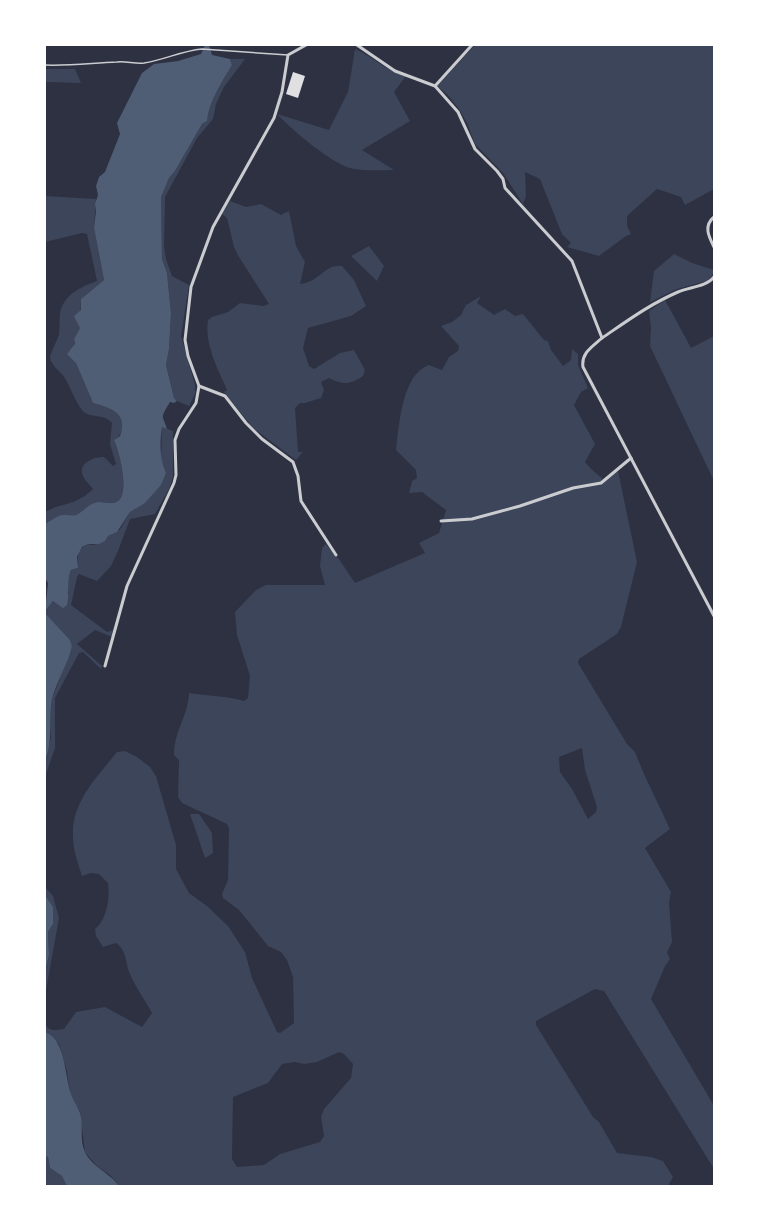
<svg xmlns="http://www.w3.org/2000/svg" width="759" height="1231" font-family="Signika,sans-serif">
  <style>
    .green { fill: #3c4559; fill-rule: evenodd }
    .water { fill: #4f5d75 }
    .building { fill: #e0e0e3 }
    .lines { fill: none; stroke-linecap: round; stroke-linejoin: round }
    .service { stroke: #caccd0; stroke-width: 1.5 }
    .minor { stroke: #caccd0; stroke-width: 3 }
  </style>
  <rect width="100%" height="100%" fill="#2d3142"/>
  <!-- green -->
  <g class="green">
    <path d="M475,45h239v144l-29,16 -4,-8 -24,-8 -30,27v10l4,8 -5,2 -27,20 -32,-9 4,-4 -9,-9 -22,-55 -15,-7 1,24 -3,8 -20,-31 -28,-29 -8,-21 -8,-14 -11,-14 -11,-9z"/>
    <path d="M355,49c19,8 32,23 51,27l-12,16 16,29 -48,29 32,20c-13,0 -28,1 -40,-1 -20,-3 -62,-39 -77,-55l52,16 19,-38z"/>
    <path d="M230,59h15l-21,28 -8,17 -3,15 -16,19 -32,59 -1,50 2,12 6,17 17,9 -8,51 14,49v9l-6,12 -12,-5 -3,-3 -8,-33 3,-16 2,-36 -4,-40 -5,-14 -1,-63 8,-18 6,-7 27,-47 5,-3c2,-20 15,-39 25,-56z"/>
    <path d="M45,69h30l6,14 -36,-1z"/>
    <path d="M45,196l51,3 -2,29 10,52 -23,19 -1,29 -6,11 2,24 17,40c6,1 14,2 19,6 12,7 15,23 2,31 5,11 16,52 4,61 -7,5 -17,-1 -24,2 -7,2 -11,9 -18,12 -4,1 -10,-1 -15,0 -6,2 -11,6 -16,9v-12c18,-10 31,-6 48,-23 -3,-4 -7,-7 -9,-11 -8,-14 8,-21 20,-21l9,9 3,-2 -6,-20 2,-21c-8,-10 -23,-4 -30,-13 -8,-10 -11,-23 -18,-33 -4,-6 -13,-12 -14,-19 0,-5 7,-17 9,-23 1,-7 0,-15 1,-22 4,-19 21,-26 37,-32l-10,-47 -5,-1 -37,9z"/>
    <path d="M230,201l16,6 15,-3 20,11 8,-4 7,35 9,16 -5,22c19,-1 24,-20 42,-18l12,14 12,26 -15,10 -43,12 -5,20 6,18 5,3 26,-16 14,-3 11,20 -2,6c-13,9 -20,9 -34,2l-8,4 3,8 -3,8 -16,5h-5l-5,5 3,44h5l-7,8 -43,-32 -29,-36 3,-2c-9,-21 -23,-46 -19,-70l4,-3 16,-5 12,-9 23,3 6,-2 -30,-47 -5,-10 -7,-29 -5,-4z"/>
    <path d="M369,246l15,20 -7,15 -26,-25z"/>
    <path d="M674,254l18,9 22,7 -2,6 -5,5 -30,8 -27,13 4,-31z"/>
    <path d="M481,296l-4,7 17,12 11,-6 10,7 8,-2 21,26 4,1 3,9 12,16 8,-6 1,-11 6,5v11l10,23 -7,4 -7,13 21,39 -10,18 6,7 11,9 -1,4 17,-11 19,91 -16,65 -4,7 -38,25 -1,4 49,81 8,8 9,22 26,55 -25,19 26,44 -2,11 3,39 -5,10 3,7 -5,7 -14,33 62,105h1v65l-110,-178 -9,-2 -59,32v4l57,92 6,5 18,31 34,4 12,4 10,16 -5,9h-549l-8,-10 -15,-11 -11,-13 -5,-40 -10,-19 -3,-22 -8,-27 -14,-12v-8c4,8 11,6 19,5l12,-17 29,-5 37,20 10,-14c-7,-13 -16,-25 -22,-39 -5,-11 -3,-24 -14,-31l-13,4 -7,-11 -1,-7c12,-10 15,-30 13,-46l-9,-9 -8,-1 -9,3c-4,-13 -9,-26 -9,-39 -2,-35 24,-60 44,-85l8,-1 12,6 13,10 6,9 20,69v24l13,24 18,13 21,20 17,26 7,26 25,54 3,1 14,-10 -1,-46 -6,-17 -6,-8 -13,-6 -29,-36 -16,-12 -1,-4 6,-14 1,-51 -2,-5 -45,-21 -4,-6 1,-37 -5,-5c0,-25 14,-38 15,-62 19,3 38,3 55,8l4,-3 2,-22 -13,-41 -2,-23 21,-22 10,-5h59l-5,-19 2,-18 4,-4 9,12 4,3 16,24 70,-30 -6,-10 20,-10 7,-23 -24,-18 -13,1 3,-12 5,-3 -1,-8 -20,-20c3,-25 6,-76 33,-85l13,5 7,-13 9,-6 1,-5 -18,-20 11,-4 9,-7 5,-10zM582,748l3,22 12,37 -1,5 -8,7 -16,-30 -12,-17 -1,-15zM339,1052l5,2 9,10 -2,14 -27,31 -3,8 3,19 -4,6 -40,12 -16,11 -27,2 -5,-8 1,-62 35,-14 14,-19 13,-2 9,2 13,-2z"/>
    <path d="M665,300l26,48 23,-12v145l-64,-135 1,-18 -2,-17z"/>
    <path d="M162,427l11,4v46l-4,12 -14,25 -25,5 -12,32 -7,15 -14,15 -18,-7 -2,3 -6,28 36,27 6,-2 -1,7 -17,-7 -18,14 25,22 -1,3 -18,-17 -4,1 -24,45v50l-10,29v-17l6,-22 -1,-25 2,-14 20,-53 -2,-6 -25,-27c2,-11 15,-15 24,-19l-2,-10 4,-14 7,-2c-1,-10 0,-20 10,-24l5,1 12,-4 3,-5 9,-4 4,-4 9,-16 14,-8 22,-31 -5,-10z"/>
    <path d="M190,814h9l13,19 1,20 -8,5z"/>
    <path d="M45,887l8,9 6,22 -14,78v-24l4,-17 -1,-23 5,-8v-17l-8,-12z"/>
    <path d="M45,1156l3,1 2,11 12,8 5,10h-19l-3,-3z"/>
  </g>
  <!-- water -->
  <g class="water">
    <path d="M205,45h4l3,10 18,4 2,6c-10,17 -23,36 -25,56l-5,3 -27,47 -6,7 -8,19 1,62 5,14 4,40 -2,36 -3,16 8,33 3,3 -3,2 -4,-1c-10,17 -8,12 -3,27l-5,-2c-2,15 -3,31 4,46l-5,12 -17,19 -14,8 -13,20 -9,4 -3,5 -6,3h-11l-6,3 -5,10 1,11 -7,2c-5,12 -1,23 -4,35l-4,3 -10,-7 -8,10 3,-28 -3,-5v-54c5,-3 10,-7 16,-9 5,-1 11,1 15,0 7,-3 11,-10 18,-12 7,-3 17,3 24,-2 12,-9 1,-50 -4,-61l6,-4c8,-23 -8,-28 -27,-33l-17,-40 -9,-9 8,-10 -1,-5 6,-11 -6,-12 7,-6v-11l23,-19 -10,-52 2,-17 -1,-7 3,-9 -2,-9 3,-9 6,-5 15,-38 -3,-11 25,-50 12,-9 24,-3 23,-7z"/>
    <path d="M45,613l25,27 2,6c-4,18 -15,34 -20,53 -4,21 2,40 -7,61z"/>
    <path d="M45,895l8,12v17l-5,8 1,23 -4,17z"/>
    <path d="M45,1032c20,7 20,42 25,59 2,7 7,14 10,22 4,12 -1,27 5,39 7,15 25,21 34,34h-52l-5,-10 -12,-8 -2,-11 -3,-1z"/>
  </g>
  <!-- building -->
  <path class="building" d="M293,72l12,4 -7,22 -12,-4z"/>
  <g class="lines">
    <!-- service -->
    <path class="service" d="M45,65c24,1 47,-2 72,-3 9,-1 18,2 27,1 20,-3 37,-12 58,-14l86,6"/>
    <!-- minor -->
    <g class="minor">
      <path d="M357,45l38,26 40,15 23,26 17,37 22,22 6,8 2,9 67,73 30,77c-10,9 -21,15 -19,29l131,249"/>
      <path d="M435,86l37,-41"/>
      <path d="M714,217c-11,9 -5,20 0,30"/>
      <path d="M602,338c25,-17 48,-34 76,-46 11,-5 28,-5 36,-15"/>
      <path d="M199,386l26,10 21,27 16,16 31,23 5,14 3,25 35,54"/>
      <path d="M441,521l31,-2 48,-13 53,-18 28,-5 30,-25"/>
      <path d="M105,666l22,-80 47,-103 2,-8 -1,-35 4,-11 17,-26 3,-17 -11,-30 -3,-16 6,-53 22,-60 61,-109 8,-26 6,-37 18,-10"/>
    </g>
  </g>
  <!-- border -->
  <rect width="759" height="1231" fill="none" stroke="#ffffff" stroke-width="92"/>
</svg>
